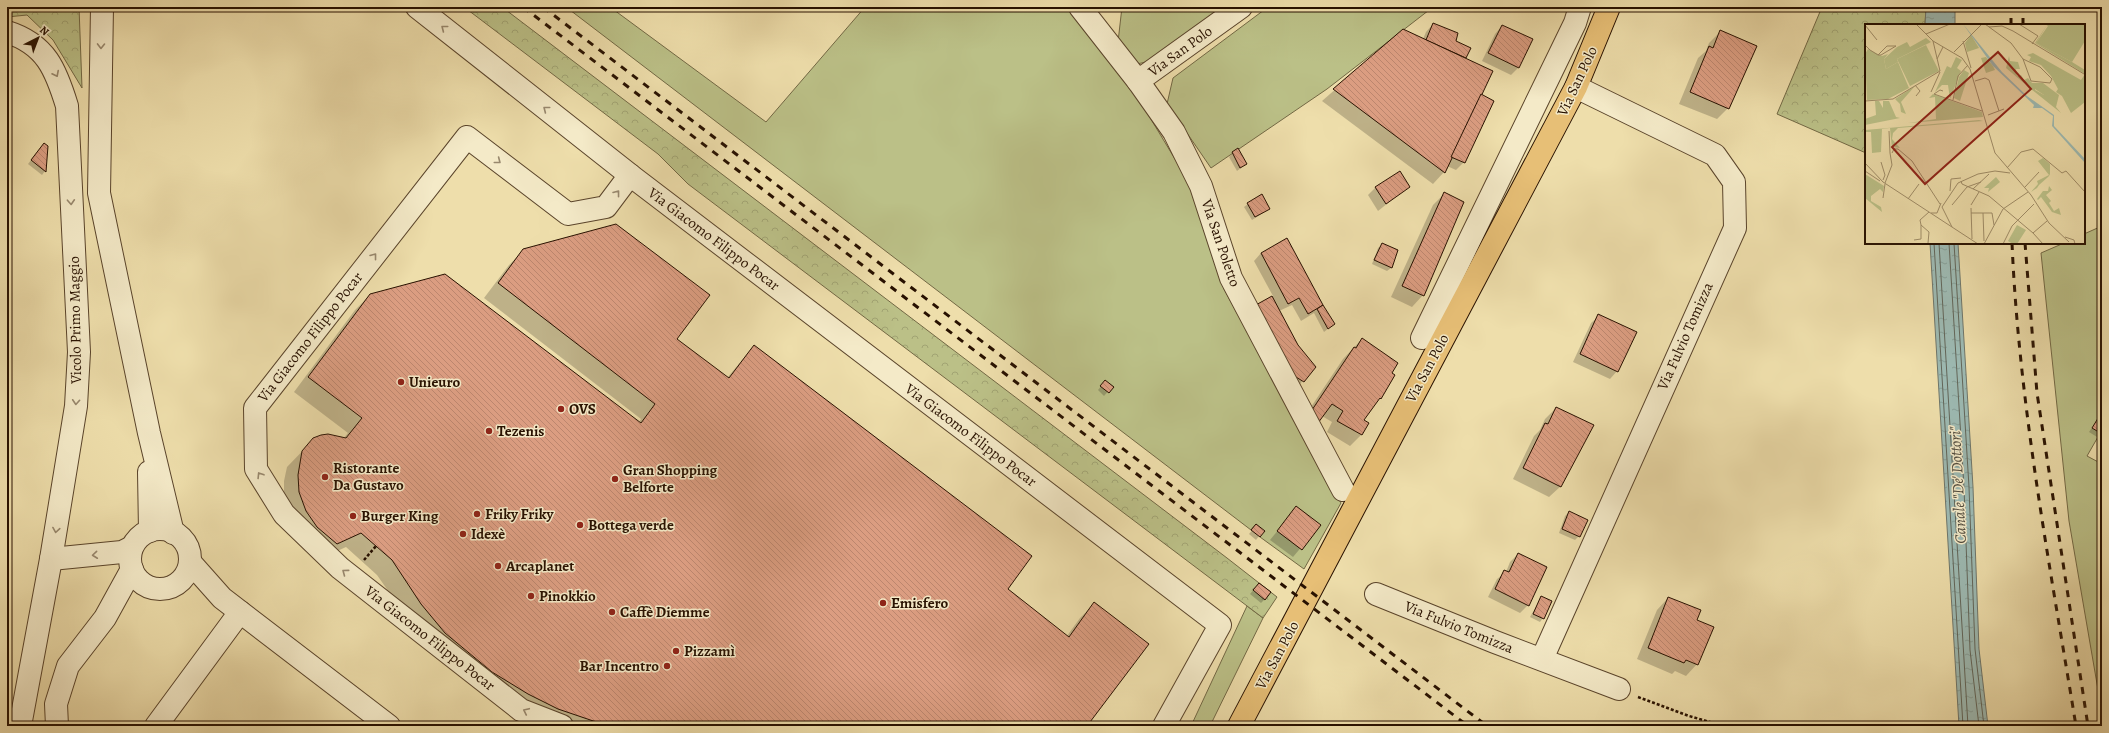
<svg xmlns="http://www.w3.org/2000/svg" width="2109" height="733" font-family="Alegreya,serif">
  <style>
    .green { fill: #bbc087; stroke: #726844 }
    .forest { fill: url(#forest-crowns); stroke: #726844 }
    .water { fill: url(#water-ripples); stroke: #6e766b }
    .shadow { fill: #0003 }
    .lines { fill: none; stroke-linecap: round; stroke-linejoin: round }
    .shore { stroke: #62665a; stroke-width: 1 }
    .building { fill: url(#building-back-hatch); stroke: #281100 }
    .minor-casing { stroke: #5a442b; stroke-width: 24 }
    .major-casing { stroke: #281100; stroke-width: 24 }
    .path { stroke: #281100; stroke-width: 2.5; stroke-dasharray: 3 2; stroke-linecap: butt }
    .minor { stroke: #f4eac8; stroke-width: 22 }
    .major { stroke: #e7bf76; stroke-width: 22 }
    .rail { stroke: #281100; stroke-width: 3; stroke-dasharray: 7 7; stroke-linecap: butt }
    .oneway { stroke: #98886e }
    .poi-dot { fill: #8f2418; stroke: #f4eac8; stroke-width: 1.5 }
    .labels { text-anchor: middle; stroke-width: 3; stroke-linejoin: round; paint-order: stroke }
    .street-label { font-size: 15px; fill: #281100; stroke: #f4eac8 }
    .poi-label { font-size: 15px; font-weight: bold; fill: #281100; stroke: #f4eac8; text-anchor: start }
    .water-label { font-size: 16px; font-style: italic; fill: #514c3f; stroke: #f4eac8 }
    .inset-road { fill: none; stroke: #9f8c67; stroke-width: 1 }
    .view { fill: #8f2418; fill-opacity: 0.15; stroke: #8f2418; stroke-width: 2 }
    .inset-edge { fill: none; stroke: #281100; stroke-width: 2 }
  </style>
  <defs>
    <pattern id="forest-crowns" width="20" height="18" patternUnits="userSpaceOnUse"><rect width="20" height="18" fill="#bbc087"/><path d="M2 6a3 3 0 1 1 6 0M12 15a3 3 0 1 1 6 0" fill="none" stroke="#a1a473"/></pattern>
    <pattern id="water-ripples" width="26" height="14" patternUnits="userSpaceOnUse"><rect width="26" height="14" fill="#9dbab3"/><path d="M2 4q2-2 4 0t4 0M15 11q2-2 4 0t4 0" fill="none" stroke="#879f98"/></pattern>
    <pattern id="building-back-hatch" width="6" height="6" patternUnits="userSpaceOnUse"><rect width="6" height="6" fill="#db9d81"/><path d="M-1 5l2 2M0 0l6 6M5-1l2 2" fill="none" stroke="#bc866e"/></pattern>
  </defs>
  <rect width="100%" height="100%" fill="#eedeab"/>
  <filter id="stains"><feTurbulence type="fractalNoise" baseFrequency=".005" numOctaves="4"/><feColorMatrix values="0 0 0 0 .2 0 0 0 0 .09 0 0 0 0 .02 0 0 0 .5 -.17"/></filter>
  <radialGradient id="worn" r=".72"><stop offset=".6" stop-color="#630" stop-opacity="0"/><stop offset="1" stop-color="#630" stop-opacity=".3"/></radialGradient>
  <!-- green -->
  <g class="green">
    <path d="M566,7h44l156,115 99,-115h203l66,84 56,93 34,105 117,214 -37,66 -44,-32 -4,-13 -5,6z"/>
    <path d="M1122,7h106l-69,52 -22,5 -19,-22z"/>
    <path d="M1268,7h165l-106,82 -116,79 -44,-64 6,-26z"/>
    <path d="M2102,226v204l-15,26 15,8v249l-33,-192 -28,-268 23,-10h20v-9z"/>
    <path d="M1247,606l16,12 -53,108h-19z"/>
  </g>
  <!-- forest -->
  <g class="forest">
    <path d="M7,7h72l3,81 -29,-48 -26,-25 -20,2z"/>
    <path d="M464,7h38l725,551 50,39 -14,21 -575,-434 -30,-30z"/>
    <path d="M1822,7h104l-1,18h-59v128l-89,-39z"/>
  </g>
  <!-- water -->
  <g class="water">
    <path d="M1926,7h29v18h-30z"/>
    <path d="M1930,243h28l15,244 6,162 9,77h-29z"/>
  </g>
  <!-- shadow -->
  <g class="shadow">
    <path d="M1433,24l22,17 11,16 -2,2 16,36 -16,67 -8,8 -9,-4 -3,6 -11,12 -111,-83 81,-71 20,9 3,-7z"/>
    <path d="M1502,26l16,42 -7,7 -29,-14 13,-27z"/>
    <path d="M1720,32l8,76 -11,11 -38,-15 19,-46 8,-7 3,-8z"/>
    <path d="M2084,44h2l-2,14z"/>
    <path d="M40,148l5,23 -3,4 -14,-11z"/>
    <path d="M1233,153l13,11 -9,7 -8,-14z"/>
    <path d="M1376,187h32l-30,24 -10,-16z"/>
    <path d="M1444,194l-21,101 -11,12 -21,-10 42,-92z"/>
    <path d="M1248,204l21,5 -17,11 -8,-13z"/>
    <path d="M1382,245l15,6 -6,17 -4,3 -15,-7 6,-16z"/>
    <path d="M524,250l152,89 51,39 27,-32 252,243 61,47 13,-18 14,-14 -9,122h-534l-144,-108 -30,-43 -31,-28 -24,11 -38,-59v-18l3,-14 27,-28h29l5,-6 -54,-41 61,-82 15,-15 269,127 2,-3 -157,-121 25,-33z"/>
    <path d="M1261,253l61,52 12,19 -10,8 -10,-19 -13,8 -9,-16 -13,6 18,35 17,21 -18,22 -42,-82 19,-11 -19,-35z"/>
    <path d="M7,275l3,9 -3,3z"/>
    <path d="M1599,316l18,55 -7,8 -37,-17 18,-39z"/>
    <path d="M1362,339l18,59 -17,22 4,3 -6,12 -11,11 -23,-14 5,-10 -10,-6 -21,6 42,-63z"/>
    <path d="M1102,385l10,2 -8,9 -6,-6z"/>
    <path d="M1556,408l5,78 -12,11 -36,-18 21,-43 6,-6 5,-11z"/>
    <path d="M2100,416l2,1v23l-13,-8z"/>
    <path d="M1297,507l23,18 -27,32 -23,-17z"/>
    <path d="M1569,512l10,24 -4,4 -16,-7 6,-17z"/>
    <path d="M1254,528l5,8 -3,4 -7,-6z"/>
    <path d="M1518,554l10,51 -8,8 -32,-16 9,-18 9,-7 4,-10z"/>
    <path d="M1256,587l9,12 -4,4 -11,-9z"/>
    <path d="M1541,598l2,20 -3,4 -10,-5z"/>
    <path d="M1668,598l27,22 2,44 -11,12 -11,-5 -3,3 -35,-15 20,-49z"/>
  </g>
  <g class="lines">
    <!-- shore -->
    <g class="shore">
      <path d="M1934,243l29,483"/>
      <path d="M1939,243l29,483"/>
      <path d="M1949,243l15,245 6,162 9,76"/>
      <path d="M1954,243l15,244 6,162 9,77"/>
    </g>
  </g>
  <!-- building -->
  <g class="building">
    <path d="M1433,23l25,10 -2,8 15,7 -5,10 -40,-18z"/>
    <path d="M1502,25l31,14 -14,29 -31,-15z"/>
    <path d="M1403,29l90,42 -48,102 -112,-84z"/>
    <path d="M1720,30l37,16 -28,63 -39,-17 19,-46 4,2z"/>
    <path d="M1481,94l13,7 -29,62 -14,-6z"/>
    <path d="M44,143l4,3 -2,26 -15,-12z"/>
    <path d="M1238,148l9,16 -7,4 -8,-16z"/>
    <path d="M1400,171l10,16 -24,17 -11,-17z"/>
    <path d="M1444,192l20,10 -40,94 -22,-10z"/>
    <path d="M1262,194l8,15 -15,8 -8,-14z"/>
    <path d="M616,224l94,71 -33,44 52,39 25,-33 278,211 -24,33 61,48 25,-35 55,42 -62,82h-479l-50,-17 -30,-15 -36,-22 -47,-39 -24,-29 -29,-44 -31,-27 -24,11 -20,-17 -11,-16 -7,-19 -1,-17 4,-24 11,-13 8,-3 7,-1 18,4 16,-20 -54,-41 62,-83 75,-20 196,149 14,-19 -157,-121 25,-34z"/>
    <path d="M1287,238l36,67 -15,9 -9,-16 -11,6 -27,-51z"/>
    <path d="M1382,243l16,7 -6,18 -18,-8z"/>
    <path d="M1272,296l26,49 18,22 -12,15 -16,-10 -34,-66z"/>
    <path d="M1323,305l12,19 -7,5 -11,-20z"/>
    <path d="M1598,314l39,18 -19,40 -38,-18z"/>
    <path d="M1362,338l36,25 -6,10 3,2 -14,24 -1,-1 -16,22 5,3 -7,12 -25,-14 6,-10 -11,-7 -14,19 -6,-13 42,-63 2,1z"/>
    <path d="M1105,380l9,7 -5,6 -9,-7z"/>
    <path d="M1556,407l38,18 -33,62 -38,-19 22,-45 3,1z"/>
    <path d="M2100,415l2,1v18l-10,-6z"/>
    <path d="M1296,506l25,19 -19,25 -25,-19z"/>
    <path d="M1569,511l19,9 -8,17 -18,-8z"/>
    <path d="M1256,524l9,7 -5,6 -9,-7z"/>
    <path d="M1518,553l29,14 -18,39 -34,-17 9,-19 5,2z"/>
    <path d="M1259,583l12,9 -6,8 -12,-10z"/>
    <path d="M1541,596l11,5 -8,18 -11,-5z"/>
    <path d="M1668,597l33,13 -4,10 17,7 -16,38 -12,-5 -2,3 -36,-15z"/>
  </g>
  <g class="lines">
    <defs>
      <g id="minor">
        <path d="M102,7l-3,186 50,240 24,100"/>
        <path d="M417,7l213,168 -24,32 -38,7 -101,-77 -212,271 1,61 28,45 56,54 181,142 41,16"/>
        <path d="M1080,7l58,74 36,51 27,54 30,92 112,212"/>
        <path d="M7,32c39,12 49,38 60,74l12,246 -3,54 -25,153 -31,167"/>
        <path d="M1138,81l103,-74"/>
        <path d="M630,175l590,450 -56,101"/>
        <path d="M1422,338l153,-315 5,-16"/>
        <path d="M149,472l1,59"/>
        <circle cx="160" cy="559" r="30"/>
        <path d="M51,559l71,-7 10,-5"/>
        <path d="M190,562l32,36 167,128"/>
        <path d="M1376,594l119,48 124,47"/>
        <path d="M1542,659l193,-431 -1,-46 -19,-27 -139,-68"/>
        <path d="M57,726l-1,-22 12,-38 37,-48 27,-49"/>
        <path d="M156,726l84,-114"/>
      </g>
      <path id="major" d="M1239,726l337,-639 33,-80"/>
    </defs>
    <!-- minor casing -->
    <use href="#minor" class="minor-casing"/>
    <!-- major casing -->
    <use href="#major" class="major-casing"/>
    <!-- path -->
    <g class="path">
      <path d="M364,560l12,-14"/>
      <path d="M1638,697l51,19 35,10"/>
    </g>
    <!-- minor -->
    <use href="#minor" class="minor"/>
    <!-- major -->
    <use href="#major" class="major"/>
    <!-- rail -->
    <g class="rail">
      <path d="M523,7l945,719"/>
      <path d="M543,7l944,719"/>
      <path d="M2011,25v-18"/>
      <path d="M2023,25v-18"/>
      <path d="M2012,243c7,162 38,323 64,483"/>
      <path d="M2025,243l12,150 51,333"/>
    </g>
  </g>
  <!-- one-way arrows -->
  <defs><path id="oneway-chevron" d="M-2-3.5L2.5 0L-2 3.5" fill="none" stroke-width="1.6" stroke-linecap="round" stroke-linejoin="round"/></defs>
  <g class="oneway">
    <use href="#oneway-chevron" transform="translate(444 28) rotate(-142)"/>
    <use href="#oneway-chevron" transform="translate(101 46) rotate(91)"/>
    <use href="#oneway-chevron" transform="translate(56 74) rotate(63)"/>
    <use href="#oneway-chevron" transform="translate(546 109) rotate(-142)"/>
    <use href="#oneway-chevron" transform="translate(498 161) rotate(38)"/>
    <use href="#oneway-chevron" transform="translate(617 193) rotate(-52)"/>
    <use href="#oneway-chevron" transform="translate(71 202) rotate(87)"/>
    <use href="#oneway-chevron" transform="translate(374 256) rotate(-52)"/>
    <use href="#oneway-chevron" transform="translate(76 402) rotate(94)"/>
    <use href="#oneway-chevron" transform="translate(260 475) rotate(-122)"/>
    <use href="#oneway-chevron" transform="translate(56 530) rotate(99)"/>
    <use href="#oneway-chevron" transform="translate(95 555) rotate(174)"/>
    <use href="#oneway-chevron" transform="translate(345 572) rotate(-143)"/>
    <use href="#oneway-chevron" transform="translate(526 711) rotate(-155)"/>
  </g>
  <!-- markers -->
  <g class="poi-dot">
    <circle cx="401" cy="382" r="4"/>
    <circle cx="561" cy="409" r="4"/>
    <circle cx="489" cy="431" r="4"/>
    <circle cx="325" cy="477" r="4"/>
    <circle cx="615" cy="479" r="4"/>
    <circle cx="477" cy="514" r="4"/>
    <circle cx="353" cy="516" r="4"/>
    <circle cx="580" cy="525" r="4"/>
    <circle cx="463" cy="534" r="4"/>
    <circle cx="498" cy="566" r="4"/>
    <circle cx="531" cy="596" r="4"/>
    <circle cx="883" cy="603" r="4"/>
    <circle cx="612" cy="612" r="4"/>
    <circle cx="676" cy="651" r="4"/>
    <circle cx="667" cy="666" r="4"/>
  </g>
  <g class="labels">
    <!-- street labels -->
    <g class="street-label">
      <text transform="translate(1180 51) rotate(-36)" y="5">Via San Polo</text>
      <text transform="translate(1577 81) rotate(-65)" y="5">Via San Polo</text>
      <text transform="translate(714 239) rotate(37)" y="5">Via Giacomo Filippo Pocar</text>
      <text transform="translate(1221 243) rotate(71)" y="5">Via San Poletto</text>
      <text transform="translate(75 320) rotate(-91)" y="5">Vicolo Primo Maggio</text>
      <text transform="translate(1685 336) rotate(-66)" y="5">Via Fulvio Tomizza</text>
      <text transform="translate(310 337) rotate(-52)" y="5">Via Giacomo Filippo Pocar</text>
      <text transform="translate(1427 368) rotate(-62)" y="5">Via San Polo</text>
      <text transform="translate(971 435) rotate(37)" y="5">Via Giacomo Filippo Pocar</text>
      <text transform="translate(1459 627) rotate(22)" y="5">Via Fulvio Tomizza</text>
      <text transform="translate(430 638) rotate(38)" y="5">Via Giacomo Filippo Pocar</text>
      <text transform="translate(1277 655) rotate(-62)" y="5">Via San Polo</text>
    </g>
    <!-- poi labels -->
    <g class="poi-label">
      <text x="409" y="387">Unieuro</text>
      <text x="569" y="414">OVS</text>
      <text x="497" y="436">Tezenis</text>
      <text x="333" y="473">Ristorante<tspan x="333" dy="17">Da Gustavo</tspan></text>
      <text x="623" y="475">Gran Shopping<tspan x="623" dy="17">Belforte</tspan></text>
      <text x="485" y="519">Friky Friky</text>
      <text x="361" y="521">Burger King</text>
      <text x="588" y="530">Bottega verde</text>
      <text x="471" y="539">Idexè</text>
      <text x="506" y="571">Arcaplanet</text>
      <text x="539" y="601">Pinokkio</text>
      <text x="891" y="608">Emisfero</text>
      <text x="620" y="617">Caffè Diemme</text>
      <text x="684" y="656">Pizzamì</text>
      <text x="659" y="671" text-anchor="end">Bar Incentro</text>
    </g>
    <!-- water labels -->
    <g class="water-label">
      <text transform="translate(1957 485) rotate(-93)" y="6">Canale "De' Dottori"</text>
    </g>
  </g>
  <!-- overview -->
  <g transform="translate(1865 24)">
    <rect width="220" height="220" fill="#eedeab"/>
    <path d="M180,0h40v17l-13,21 -36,-19 12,-17zM61,14l5,4 -34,17 1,3 -12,7 -2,-10 13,-12 10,-5 3,5zM168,29l48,27 4,-6v28l-14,11 -9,-17 -6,-4 2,-3 -7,-13 -10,-11 -12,-4 2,-4 -4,-2zM144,32l1,5 8,1 2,7h-4l1,7 4,-1 3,5 4,-2 4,5h11l3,9 -2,3 -9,-6h-4l-25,-21zM91,33l6,3 -5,8 4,3 -11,28 -2,-14h-6l-7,7 12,-26 4,2zM99,46l5,3 -9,28 -6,-3 5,-21zM68,70l49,18 1,5 -75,6 28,-4 -1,-22 -6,1zM178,134l7,6v10l-1,2 -1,1 -9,8 -2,3 -6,4 7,-8 -1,-3 12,-6 -11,-14zM184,162l3,4 -6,5 5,6 -2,2 5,8 5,-3 2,7 -9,-3 -11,-15 -3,3 -1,-1 6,-8h5zM152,201l9,5 -9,14h-4l-5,-3z" fill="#bbc087"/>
    <path d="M182,1l-11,18 36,19 13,8v4l-50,-31zM106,11l8,13 -12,4 -2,-9zM3,25l14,7 6,-2 -4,5 2,10 12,-7 11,26 -21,11 -21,1 -2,-46zM121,33l7,9 2,4 -9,3 -5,-15zM178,59l16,12 -3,12 5,6 -30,-24 4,-1v2l9,5zM50,62l-14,16 5,12 -5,-2 -1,-8 -5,-5zM10,77h4l4,7v-7h6l7,16 4,1 -35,7v-6l11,-4zM114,96l4,1 -85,7 -5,5 -1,6 8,9 -6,-1 -2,2 -2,-21 -8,1 -1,23 -9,1 -1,-21h-6v-2zM0,150l19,12 -1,6 -3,-3 -9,7v5l10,6 1,5 -17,-14z" fill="#bbc087"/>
    <path d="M61,21l13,26 -29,15 -13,-27z" fill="#bbc087"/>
    <path d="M131,153l4,5 -12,10 1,-4h-5z" fill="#bbc087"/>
    <path d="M98,0l39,48 25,24 27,19v11l31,33v4l-33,-37 1,-10 -11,-8h-9l1,-3 -41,-39z" fill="#9dbab3"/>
    <path class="inset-road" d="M51,0l17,17 29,17 8,11 25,84 36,42 18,28 20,19M120,0l26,19 12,16 8,22 19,2M154,0l19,12 -6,8M0,1l12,15M124,3l13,-1 11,5 71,43M61,10l24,-10M98,17l8,27M0,21l5,5 8,5h3l15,-9h-9l-9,9M89,28l28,-28M72,35l6,-12M158,35l17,8 12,12 -2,4M110,57l10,-3 4,2 10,31M50,61l5,6 -4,5M78,67l-3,-1 -6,4 48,17M66,68l9,-20M88,76l5,-24 10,-11M0,77l28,-2 47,-28 -7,-30M123,91l16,-6M24,107l1,22M27,129l2,-4h4l14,12 28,43M16,138l4,13 -2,5M0,139l18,19 95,62M142,144l14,-16 12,-3 29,24 4,-2 19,21M0,147l15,10M96,157l1,3 27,12 44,37 10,11M20,159l7,-18 -2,-12M160,163l14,-15M108,165l16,-15M85,167l1,-12 10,-1M18,174l2,-14M43,175l11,-15M87,181l15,-18 14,-5M106,181l8,-13M106,184l1,31M66,189h6l4,-10M106,189h21l2,12M118,189l1,28M87,203l-10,-20 16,-24 20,-9 17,-3 15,2M168,209l14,-12M200,213l9,3 1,4M49,216l7,-1v-14M63,219l1,-11 -8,-7 -1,-5 9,-8M119,220l19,-35 25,-17M138,220l9,-18 22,-22"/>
    <path class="view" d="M133,28l33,37 -106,95 -33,-37z"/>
    <rect width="220" height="220" class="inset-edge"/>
  </g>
  <!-- margin -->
  <rect width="2109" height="733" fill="none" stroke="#eedeab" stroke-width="24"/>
  <rect x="8" y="8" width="2093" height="717" fill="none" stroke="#281100" stroke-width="2"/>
  <rect x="12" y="12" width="2085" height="709" fill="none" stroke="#281100"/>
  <!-- north arrow -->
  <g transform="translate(38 38) rotate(42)" stroke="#f4eac8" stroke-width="3" paint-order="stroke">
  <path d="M0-3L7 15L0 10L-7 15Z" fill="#281100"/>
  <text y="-6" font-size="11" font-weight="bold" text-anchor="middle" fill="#281100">N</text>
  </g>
  <rect width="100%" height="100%" filter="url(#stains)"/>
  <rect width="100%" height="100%" fill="url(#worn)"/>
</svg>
